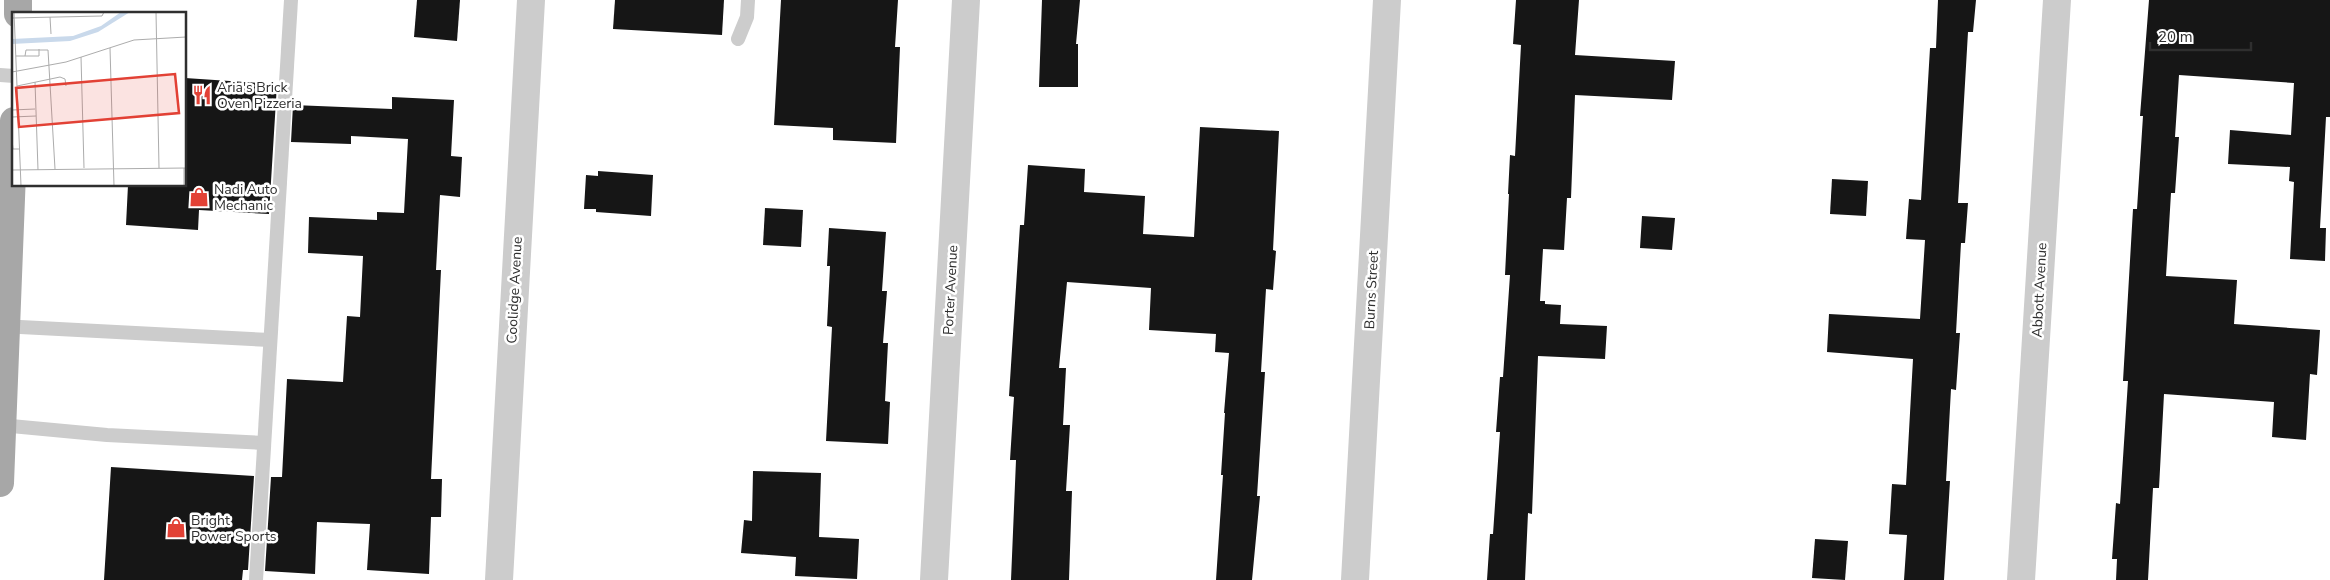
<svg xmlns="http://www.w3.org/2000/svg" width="2330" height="580" font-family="'Nunito Sans',sans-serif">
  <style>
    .building { fill: #161616 }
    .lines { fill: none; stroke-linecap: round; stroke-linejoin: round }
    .service { stroke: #ccc; stroke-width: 14 }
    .minor { stroke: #ccc; stroke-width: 28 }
    .primary { stroke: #a7a7a7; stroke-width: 28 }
    .labels { text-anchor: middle; stroke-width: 5; stroke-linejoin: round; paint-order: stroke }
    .poi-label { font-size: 14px; fill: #2f2f2f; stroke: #fff; text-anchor: start }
    .street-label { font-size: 14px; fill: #2f2f2f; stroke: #fff }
    .inset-road { fill: none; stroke: #acacac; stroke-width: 1 }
    .view { fill: #e24135; fill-opacity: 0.15; stroke: #e24135; stroke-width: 2.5 }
    .inset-edge { fill: none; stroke: #2f2f2f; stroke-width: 2.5 }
  </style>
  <rect width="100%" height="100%" fill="#fff"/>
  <!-- building -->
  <g class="building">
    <path d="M417,0h43l-3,41 -43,-4z"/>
    <path d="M615,0h109l-2,35 -109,-6z"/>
    <path d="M781,0h117l-3,47h5l-4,96 -63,-3v-12l-59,-3z"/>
    <path d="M1042,0h38l-4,44h2v43h-39z"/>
    <path d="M1516,0h63l-4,55 100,6 -3,39 -97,-5 -4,103h-4l-3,52 -21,-1 -3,52h5v3l16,1 -1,19 47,2 -2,33 -67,-3 -6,158 -4,-1 -3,67h-38l3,-46h3l7,-102h-4l4,-55h3l7,-102h-5l4,-81h-1l2,-39 5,1 6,-111 -8,-1z"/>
    <path d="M1938,0h38l-3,32h-5l-10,171h10l-3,40h-4l-5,90h4l-4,57 -5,-1 -5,92h4l-6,99h-40l3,-45 -18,-1 3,-50 14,1 7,-126 -86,-7 2,-38 91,5 5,-79 -19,-1 3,-40 12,1 9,-152h6z"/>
    <path d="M2149,0h181v117h-4l-6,111h6l-1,33 -35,-2 4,-77 -5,-1 1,-14 -62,-3 2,-34 61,5 3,-52 -115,-8 -4,62h4l-4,56h-4l-5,83 71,4 -3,44 86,6 -3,45 -7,-1 -4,66 -34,-3 2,-35 -110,-8 -5,94h-6l-5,92h-32l1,-21h-5l4,-56 4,1 8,-123h-5l10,-172h4l6,-93h-3z"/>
    <path d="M185,78l92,6 -8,130 -70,-4 -1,20 -72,-5 2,-40h57z"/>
    <path d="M392,97l62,3 -3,56 11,1 -2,40 -20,-2 -4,75h5l-10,209h11l-1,38h-10l-2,57 -62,-4 3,-46 -53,-2 -2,52 -50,-3 6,-94h11l5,-98 56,3 4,-66 13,1 3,-61 -55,-3 1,-36 68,3v-8l27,1 4,-74 -57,-3v8l-60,-2 2,-37 99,4z"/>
    <path d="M1200,127l79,4 -6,119 3,1 -3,39 -7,-1 -5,83h4l-8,124h3l-8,84h-36l7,-105h-2l4,-62h-1l5,-60 -14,-1 1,-18 -67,-4 2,-42 -84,-6 -8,86h7l-3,57h7l-4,66h6l-3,89h-58l5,-120h-6l4,-63 -5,-1 11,-171h4l4,-60 57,4 -1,23 61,4 -2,38 51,3z"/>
    <path d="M598,171l55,4 -2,41 -55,-4v-3h-12l2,-34 12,1z"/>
    <path d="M1832,179l36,2 -2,35 -36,-2z"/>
    <path d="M765,208l38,2 -2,37 -38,-2z"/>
    <path d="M1642,216l33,2 -3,32 -32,-2z"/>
    <path d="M829,228l57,4 -4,59h5l-4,52h5l-3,58 5,1 -2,42 -62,-3 6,-114 -5,-1 3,-60h-3z"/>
    <path d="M111,467l143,9 -6,94h-5l-1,10h-138z"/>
    <path d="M753,471l68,2 -2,64 40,2 -2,40 -62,-3 1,-19 -55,-4 3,-33 8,1z"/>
    <path d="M1815,539l33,2 -3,39 -33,-2z"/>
  </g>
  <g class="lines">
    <!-- service -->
    <g class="service">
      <path d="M738,39l9,-22 1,-17"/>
      <path d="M0,75l14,1"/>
      <path d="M1,326l269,14"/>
      <path d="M0,425l107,10 157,8"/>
      <path d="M256,580l35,-580"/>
    </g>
    <!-- minor -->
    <g class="minor">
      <path d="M499,580l32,-580"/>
      <path d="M934,580l32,-580"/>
      <path d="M1355,580l32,-580"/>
      <path d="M2021,580l36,-580"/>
    </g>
    <!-- primary -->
    <g class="primary">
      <path d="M18,14v-14"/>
      <path d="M0,483l14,-362"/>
    </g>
  </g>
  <!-- icons -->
  <defs>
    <symbol id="restaurant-bare" viewBox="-9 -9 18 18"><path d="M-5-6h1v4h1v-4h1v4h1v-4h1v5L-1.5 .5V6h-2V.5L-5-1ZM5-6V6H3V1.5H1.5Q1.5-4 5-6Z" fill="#e24135" stroke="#fff" stroke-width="2.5" paint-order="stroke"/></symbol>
    <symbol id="shop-bare" viewBox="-9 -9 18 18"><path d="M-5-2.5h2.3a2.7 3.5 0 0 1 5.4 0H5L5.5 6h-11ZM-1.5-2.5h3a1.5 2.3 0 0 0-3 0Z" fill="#e24135" stroke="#fff" stroke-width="2.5" paint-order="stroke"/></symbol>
  </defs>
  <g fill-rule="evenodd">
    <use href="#restaurant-bare" x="188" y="81" width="28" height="28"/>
    <use href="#shop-bare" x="185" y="183" width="28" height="28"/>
    <use href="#shop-bare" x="162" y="514" width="28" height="28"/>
  </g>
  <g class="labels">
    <!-- poi labels -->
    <g class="poi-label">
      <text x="217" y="92">Aria's Brick<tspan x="217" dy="16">Oven Pizzeria</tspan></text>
      <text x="214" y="194">Nadi Auto<tspan x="214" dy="16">Mechanic</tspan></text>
      <text x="191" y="525">Bright<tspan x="191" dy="16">Power Sports</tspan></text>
    </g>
    <!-- street labels -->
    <g class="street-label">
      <text transform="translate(514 290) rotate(-87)" y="5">Coolidge Avenue</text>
      <text transform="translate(950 290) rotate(-87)" y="5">Porter Avenue</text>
      <text transform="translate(1371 290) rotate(-87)" y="5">Burns Street</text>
      <text transform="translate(2039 290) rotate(-87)" y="5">Abbott Avenue</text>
    </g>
  </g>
  <!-- overview -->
  <g transform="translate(12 12)">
    <rect width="174" height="174" fill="#fff"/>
    <path d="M109,0h9l-32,20 -28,9 -58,3v-5l61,-3 28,-10z" fill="#c9d9eb"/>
    <path class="inset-road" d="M2,0l7,174M144,0l3,156M38,5l1,17M0,6l90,-2 2,-4M98,36l4,138M4,44h23v-7M13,44l1,-6h22l7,119M69,45l3,111M0,60l54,-10 68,-22 52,-3M23,70l3,88M5,74l43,-9 5,2 1,7M0,98l23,-1M0,105l24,-1M0,128l1,9h7M172,156v18M0,158l174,-2"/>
    <path class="view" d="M163,62l4,39 -160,14 -3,-39z"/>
    <rect width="174" height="174" class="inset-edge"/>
  </g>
  <!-- scale -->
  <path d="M2150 42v8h101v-8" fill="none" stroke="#2f2f2f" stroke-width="2.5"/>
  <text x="2158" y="42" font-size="15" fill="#2f2f2f" stroke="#ffffff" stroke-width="4" paint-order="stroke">20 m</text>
</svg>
